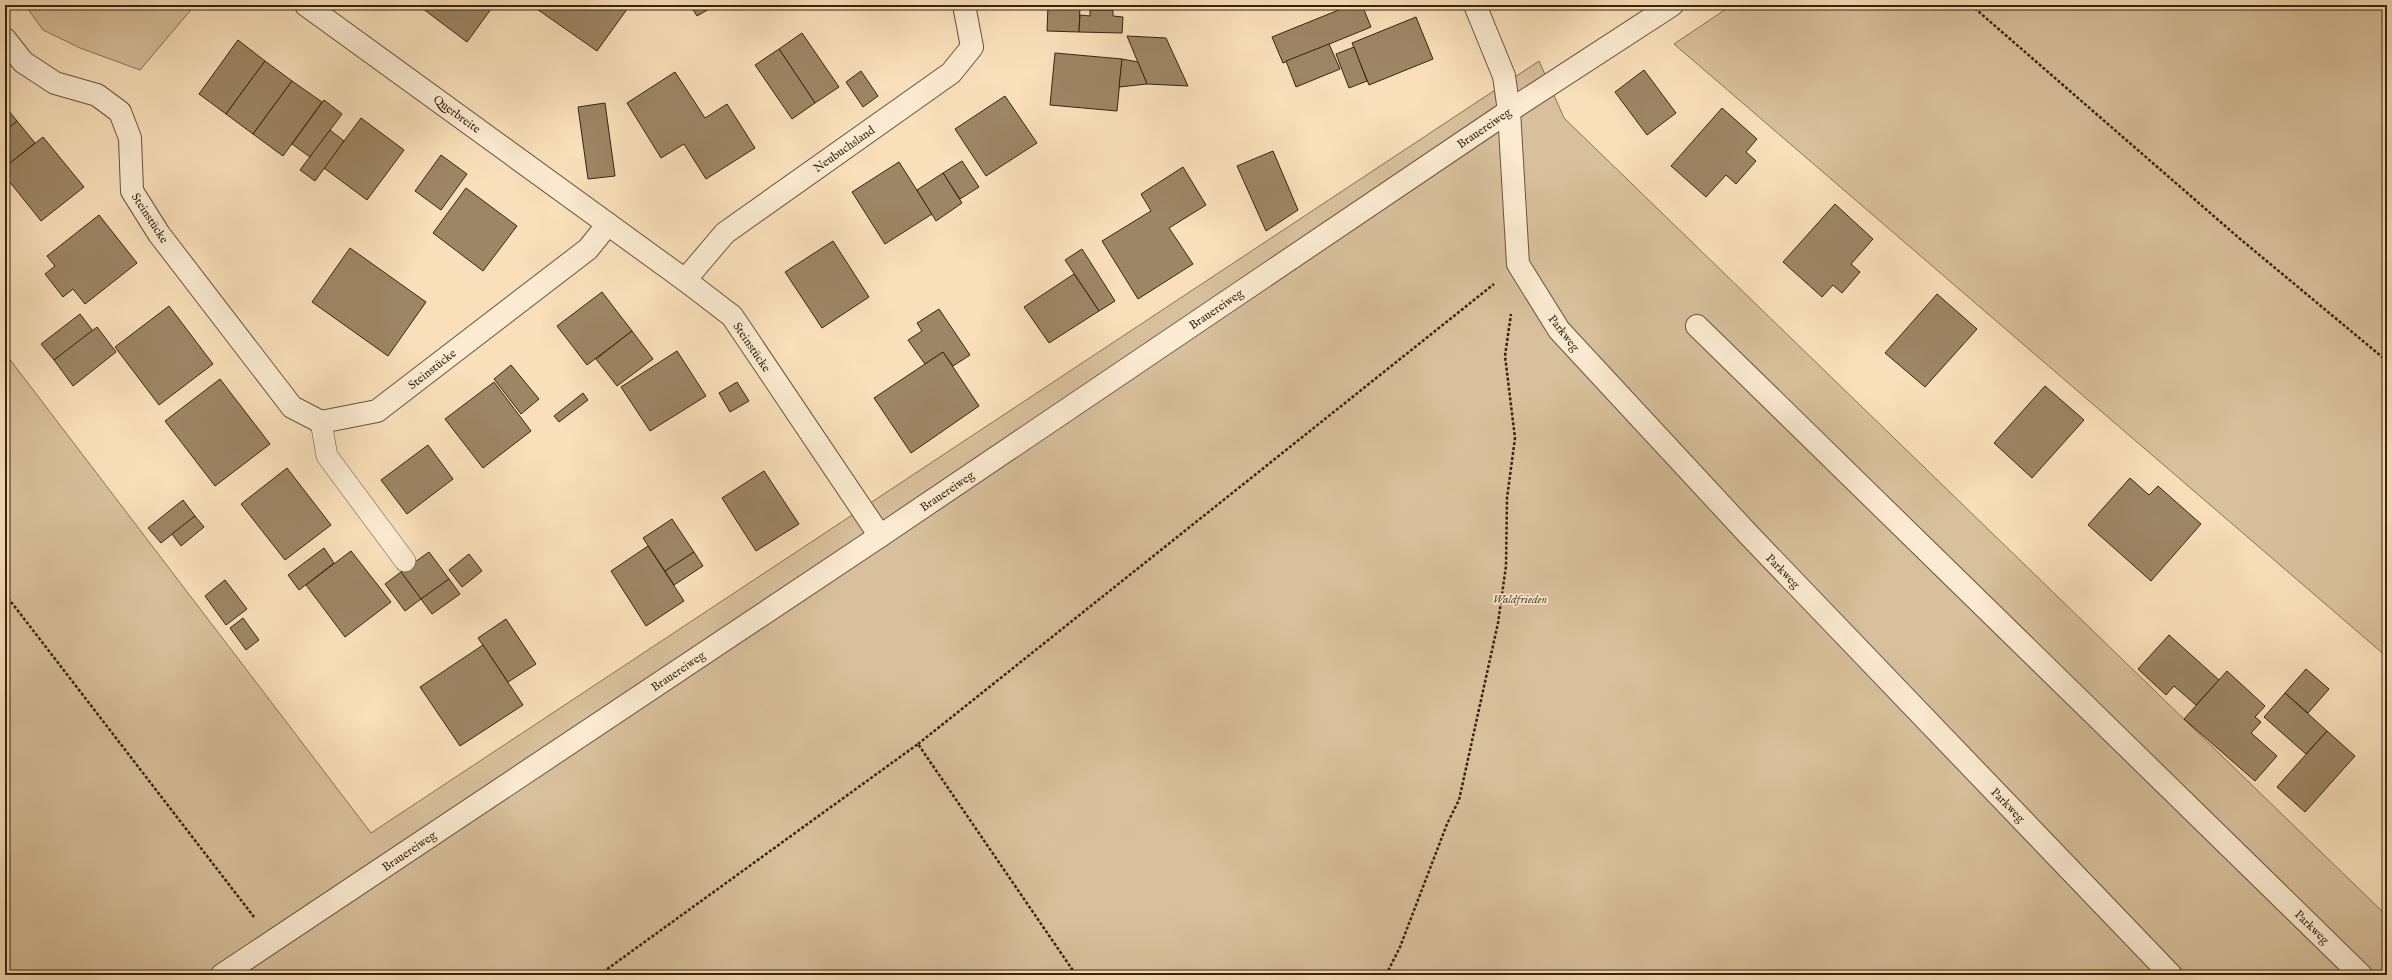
<svg xmlns="http://www.w3.org/2000/svg" width="2392" height="980" font-family="'IM FELL English',serif">
  <style>
    .green { fill: #d8c09c; stroke: #887254 }
    .building { fill: #9d8666; stroke: #39240b }
    .lines { fill: none; stroke-linecap: round; stroke-linejoin: round }
    .service-casing { stroke: #695337; stroke-width: 22 }
    .minor-casing { stroke: #695337; stroke-width: 24 }
    .tertiary-casing { stroke: #695337; stroke-width: 24 }
    .path { stroke: #39240b; stroke-width: 2.5; stroke-dasharray: 3 2; stroke-linecap: butt }
    .service { stroke: #fbebd2; stroke-width: 21 }
    .minor { stroke: #fbebd2; stroke-width: 22 }
    .tertiary { stroke: #fbebd2; stroke-width: 22 }
    .labels { text-anchor: middle; stroke-width: 3.5; stroke-linejoin: round; paint-order: stroke }
    .street-label { font-size: 12px; fill: #39240b; stroke: #fbebd2 }
    .park-label { font-size: 12px; font-style: italic; fill: #614b2f; stroke: #fbebd2 }
  </style>
  <rect width="100%" height="100%" fill="#f9e0ba"/>
  <filter id="stains"><feTurbulence type="fractalNoise" baseFrequency=".005" numOctaves="4"/><feColorMatrix values="0 0 0 0 .2 0 0 0 0 .09 0 0 0 0 .02 0 0 0 .5 -.17"/></filter>
  <radialGradient id="worn" r=".72"><stop offset=".6" stop-color="#630" stop-opacity="0"/><stop offset="1" stop-color="#630" stop-opacity=".3"/></radialGradient>
  <!-- green -->
  <g class="green">
    <path d="M25,5h170l-55,65 -60,-22 -37,-18z"/>
    <path d="M1732,5h655v652l-713,-613z"/>
    <path d="M1539,61l25,57 823,798v59h-2382v-622l366,480z"/>
  </g>
  <!-- building -->
  <g class="building">
    <path d="M418,5h76l-27,37z"/>
    <path d="M535,5h95l-33,46 -63,-44z"/>
    <path d="M690,5h26l-19,11z"/>
    <path d="M1048,5h32l-1,27 -32,-1z"/>
    <path d="M1351,5h11l9,22 -88,36 -11,-26z"/>
    <path d="M1090,10h23v6l10,1 -1,16 -43,-1 1,-17 10,1z"/>
    <path d="M1416,17l17,42 -64,26 -17,-42z"/>
    <path d="M802,33l37,54 -24,16 -36,-54z"/>
    <path d="M1127,36l39,2 22,48 -41,-2z"/>
    <path d="M238,40l27,21 -39,53 -27,-20z"/>
    <path d="M1329,44l11,25 -44,18 -10,-26z"/>
    <path d="M1354,47l13,34 -18,7 -13,-34z"/>
    <path d="M779,49l36,54 -23,16 -37,-54z"/>
    <path d="M1055,53l67,6 -5,52 -67,-6z"/>
    <path d="M1122,59l16,3 9,22 -28,3z"/>
    <path d="M265,61l27,20 -39,53 -27,-20z"/>
    <path d="M1644,70l32,43 -29,22 -32,-43z"/>
    <path d="M861,71l17,25 -15,11 -17,-25z"/>
    <path d="M675,72l30,46 22,-14 28,44 -49,31 -22,-35 -23,14 -34,-55z"/>
    <path d="M292,81l30,21 -39,54 -30,-22z"/>
    <path d="M1005,96l32,47 -51,33 -31,-47z"/>
    <path d="M324,100l18,14 -32,43 -18,-13z"/>
    <path d="M605,103l10,73 -27,3 -10,-72z"/>
    <path d="M5,106l12,15 -12,10z"/>
    <path d="M1722,108l35,31 -11,13 10,9 -20,23 -10,-9 -20,22 -35,-31z"/>
    <path d="M361,118l43,32 -37,50 -43,-32z"/>
    <path d="M17,121l18,22 -30,24v-36z"/>
    <path d="M330,130l14,11 -29,40 -15,-11z"/>
    <path d="M43,137l41,50 -43,34 -36,-45v-9z"/>
    <path d="M1273,151l25,59 -32,21 -29,-65z"/>
    <path d="M441,155l26,19 -26,36 -26,-19z"/>
    <path d="M962,161l17,26 -19,12 -17,-26z"/>
    <path d="M899,162l33,52 -47,30 -33,-52z"/>
    <path d="M1183,167l23,38 -37,23 24,36 -55,35 -36,-58 49,-30 -10,-17z"/>
    <path d="M943,173l19,30 -26,18 -19,-31z"/>
    <path d="M466,188l51,38 -34,45 -50,-38z"/>
    <path d="M1835,204l38,35 -22,25 9,8 -18,21 -9,-8 -11,12 -39,-35z"/>
    <path d="M99,215l38,48 -52,41 -12,-15 -10,8 -18,-23 10,-8 -8,-10z"/>
    <path d="M833,241l36,56 -47,31 -37,-56z"/>
    <path d="M350,248l76,54 -38,54 -76,-54z"/>
    <path d="M1082,249l33,52 -16,10 -34,-51z"/>
    <path d="M1074,274l25,37 -50,32 -25,-36z"/>
    <path d="M602,292l30,39 -45,34 -30,-39z"/>
    <path d="M1937,294l40,35 -52,58 -40,-34z"/>
    <path d="M169,306l44,58 -54,41 -44,-58z"/>
    <path d="M939,309l31,46 -17,11 -10,-14 -18,12 -17,-24 14,-9 -5,-8z"/>
    <path d="M80,314l13,17 -39,29 -13,-16z"/>
    <path d="M97,327l19,25 -43,34 -19,-26z"/>
    <path d="M632,331l21,28 -36,27 -21,-27z"/>
    <path d="M677,351l29,45 -56,35 -29,-44z"/>
    <path d="M943,352l36,54 -68,47 -37,-55z"/>
    <path d="M511,365l28,34 -18,15 -27,-35z"/>
    <path d="M220,379l50,65 -55,42 -50,-65z"/>
    <path d="M494,382l37,49 -48,37 -38,-49z"/>
    <path d="M737,382l12,19 -19,11 -11,-19z"/>
    <path d="M2045,386l39,34 -52,58 -38,-35z"/>
    <path d="M583,393l5,7 -29,22 -5,-6z"/>
    <path d="M428,445l25,34 -46,35 -26,-34z"/>
    <path d="M287,468l44,57 -46,35 -44,-56z"/>
    <path d="M764,471l35,53 -43,27 -34,-53z"/>
    <path d="M2130,478l19,17 9,-9 43,38 -50,57 -63,-56z"/>
    <path d="M183,500l12,16 -34,27 -13,-15z"/>
    <path d="M195,516l9,11 -23,19 -9,-12z"/>
    <path d="M672,519l22,33 -29,19 -22,-33z"/>
    <path d="M648,546l36,55 -38,25 -35,-55z"/>
    <path d="M324,548l10,15 -35,27 -11,-15z"/>
    <path d="M351,551l40,51 -46,35 -39,-52z"/>
    <path d="M429,552l20,27 -28,20 -20,-27z"/>
    <path d="M694,552l9,14 -29,19 -9,-14z"/>
    <path d="M469,554l13,17 -20,16 -13,-17z"/>
    <path d="M401,572l20,27 -16,12 -20,-27z"/>
    <path d="M449,579l11,15 -28,20 -11,-15z"/>
    <path d="M225,580l22,29 -21,16 -21,-29z"/>
    <path d="M243,618l16,22 -13,10 -16,-22z"/>
    <path d="M506,619l30,45 -28,18 -30,-44z"/>
    <path d="M2169,635l50,45 -23,25 -22,-19 -8,9 -28,-26z"/>
    <path d="M483,645l40,60 -63,41 -40,-59z"/>
    <path d="M2306,669l23,20 -21,24 -23,-20z"/>
    <path d="M2227,671l38,35 -10,11 6,5 -10,11 26,23 -22,25 -71,-62z"/>
    <path d="M2285,693l42,38 -21,23 -42,-37z"/>
    <path d="M2327,731l28,25 -50,56 -28,-25z"/>
  </g>
  <g class="lines">
    <defs>
      <path id="service" d="M321,422l6,34 78,105"/>
      <g id="minor">
        <path d="M306,5l379,275 47,36 148,220"/>
        <path d="M5,39l18,23 32,21 42,12 23,17 10,26 2,53 27,43 133,173 29,15 56,-11 211,-162 20,-25"/>
        <path d="M1509,111l9,153 41,66 190,205 422,440"/>
        <path d="M685,280l40,-47 226,-160 21,-26 -8,-42"/>
        <path d="M1697,326l664,649"/>
        <path d="M222,975l658,-439 629,-425 163,-106"/>
      </g>
      <path id="tertiary" d="M1475,5l29,71 5,35"/>
    </defs>
    <!-- service casing -->
    <use href="#service" class="service-casing"/>
    <!-- minor casing -->
    <use href="#minor" class="minor-casing"/>
    <!-- tertiary casing -->
    <use href="#tertiary" class="tertiary-casing"/>
    <!-- path -->
    <g class="path">
      <path d="M1971,5l268,233 148,123"/>
      <path d="M5,594l249,323"/>
      <path d="M918,744l576,-460"/>
      <path d="M599,975l319,-231 158,231"/>
      <path d="M1386,975l14,-28 47,-123 12,-24 39,-177 8,-57 1,-68 8,-60 -10,-82 6,-42"/>
    </g>
    <!-- service -->
    <use href="#service" class="service"/>
    <!-- minor -->
    <use href="#minor" class="minor"/>
    <!-- tertiary -->
    <use href="#tertiary" class="tertiary"/>
  </g>
  <g class="labels">
    <!-- street labels -->
    <g class="street-label">
      <text transform="translate(457 114) rotate(36)" y="4">Querbreite</text>
      <text transform="translate(1484 128) rotate(-34)" y="4">Brauereiweg</text>
      <text transform="translate(844 149) rotate(-35)" y="4">Neubuchsland</text>
      <text transform="translate(150 218) rotate(57)" y="4">Steinstücke</text>
      <text transform="translate(1216 309) rotate(-34)" y="4">Brauereiweg</text>
      <text transform="translate(1564 333) rotate(52)" y="4">Parkweg</text>
      <text transform="translate(752 347) rotate(56)" y="4">Steinstücke</text>
      <text transform="translate(432 369) rotate(-38)" y="4">Steinstücke</text>
      <text transform="translate(947 491) rotate(-34)" y="4">Brauereiweg</text>
      <text transform="translate(1783 571) rotate(46)" y="4">Parkweg</text>
      <text transform="translate(678 671) rotate(-34)" y="4">Brauereiweg</text>
      <text transform="translate(2008 805) rotate(46)" y="4">Parkweg</text>
      <text transform="translate(409 851) rotate(-34)" y="4">Brauereiweg</text>
      <text transform="translate(2312 927) rotate(44)" y="4">Parkweg</text>
    </g>
    <!-- park labels -->
    <g class="park-label">
      <text x="1520" y="603">Waldfrieden</text>
    </g>
  </g>
  <!-- margin -->
  <rect width="2392" height="980" fill="none" stroke="#f9e0ba" stroke-width="20"/>
  <rect x="6" y="6" width="2380" height="968" fill="none" stroke="#39240b" stroke-width="2"/>
  <rect x="10" y="10" width="2372" height="960" fill="none" stroke="#39240b"/>
  <rect width="100%" height="100%" filter="url(#stains)"/>
  <rect width="100%" height="100%" fill="url(#worn)"/>
</svg>
